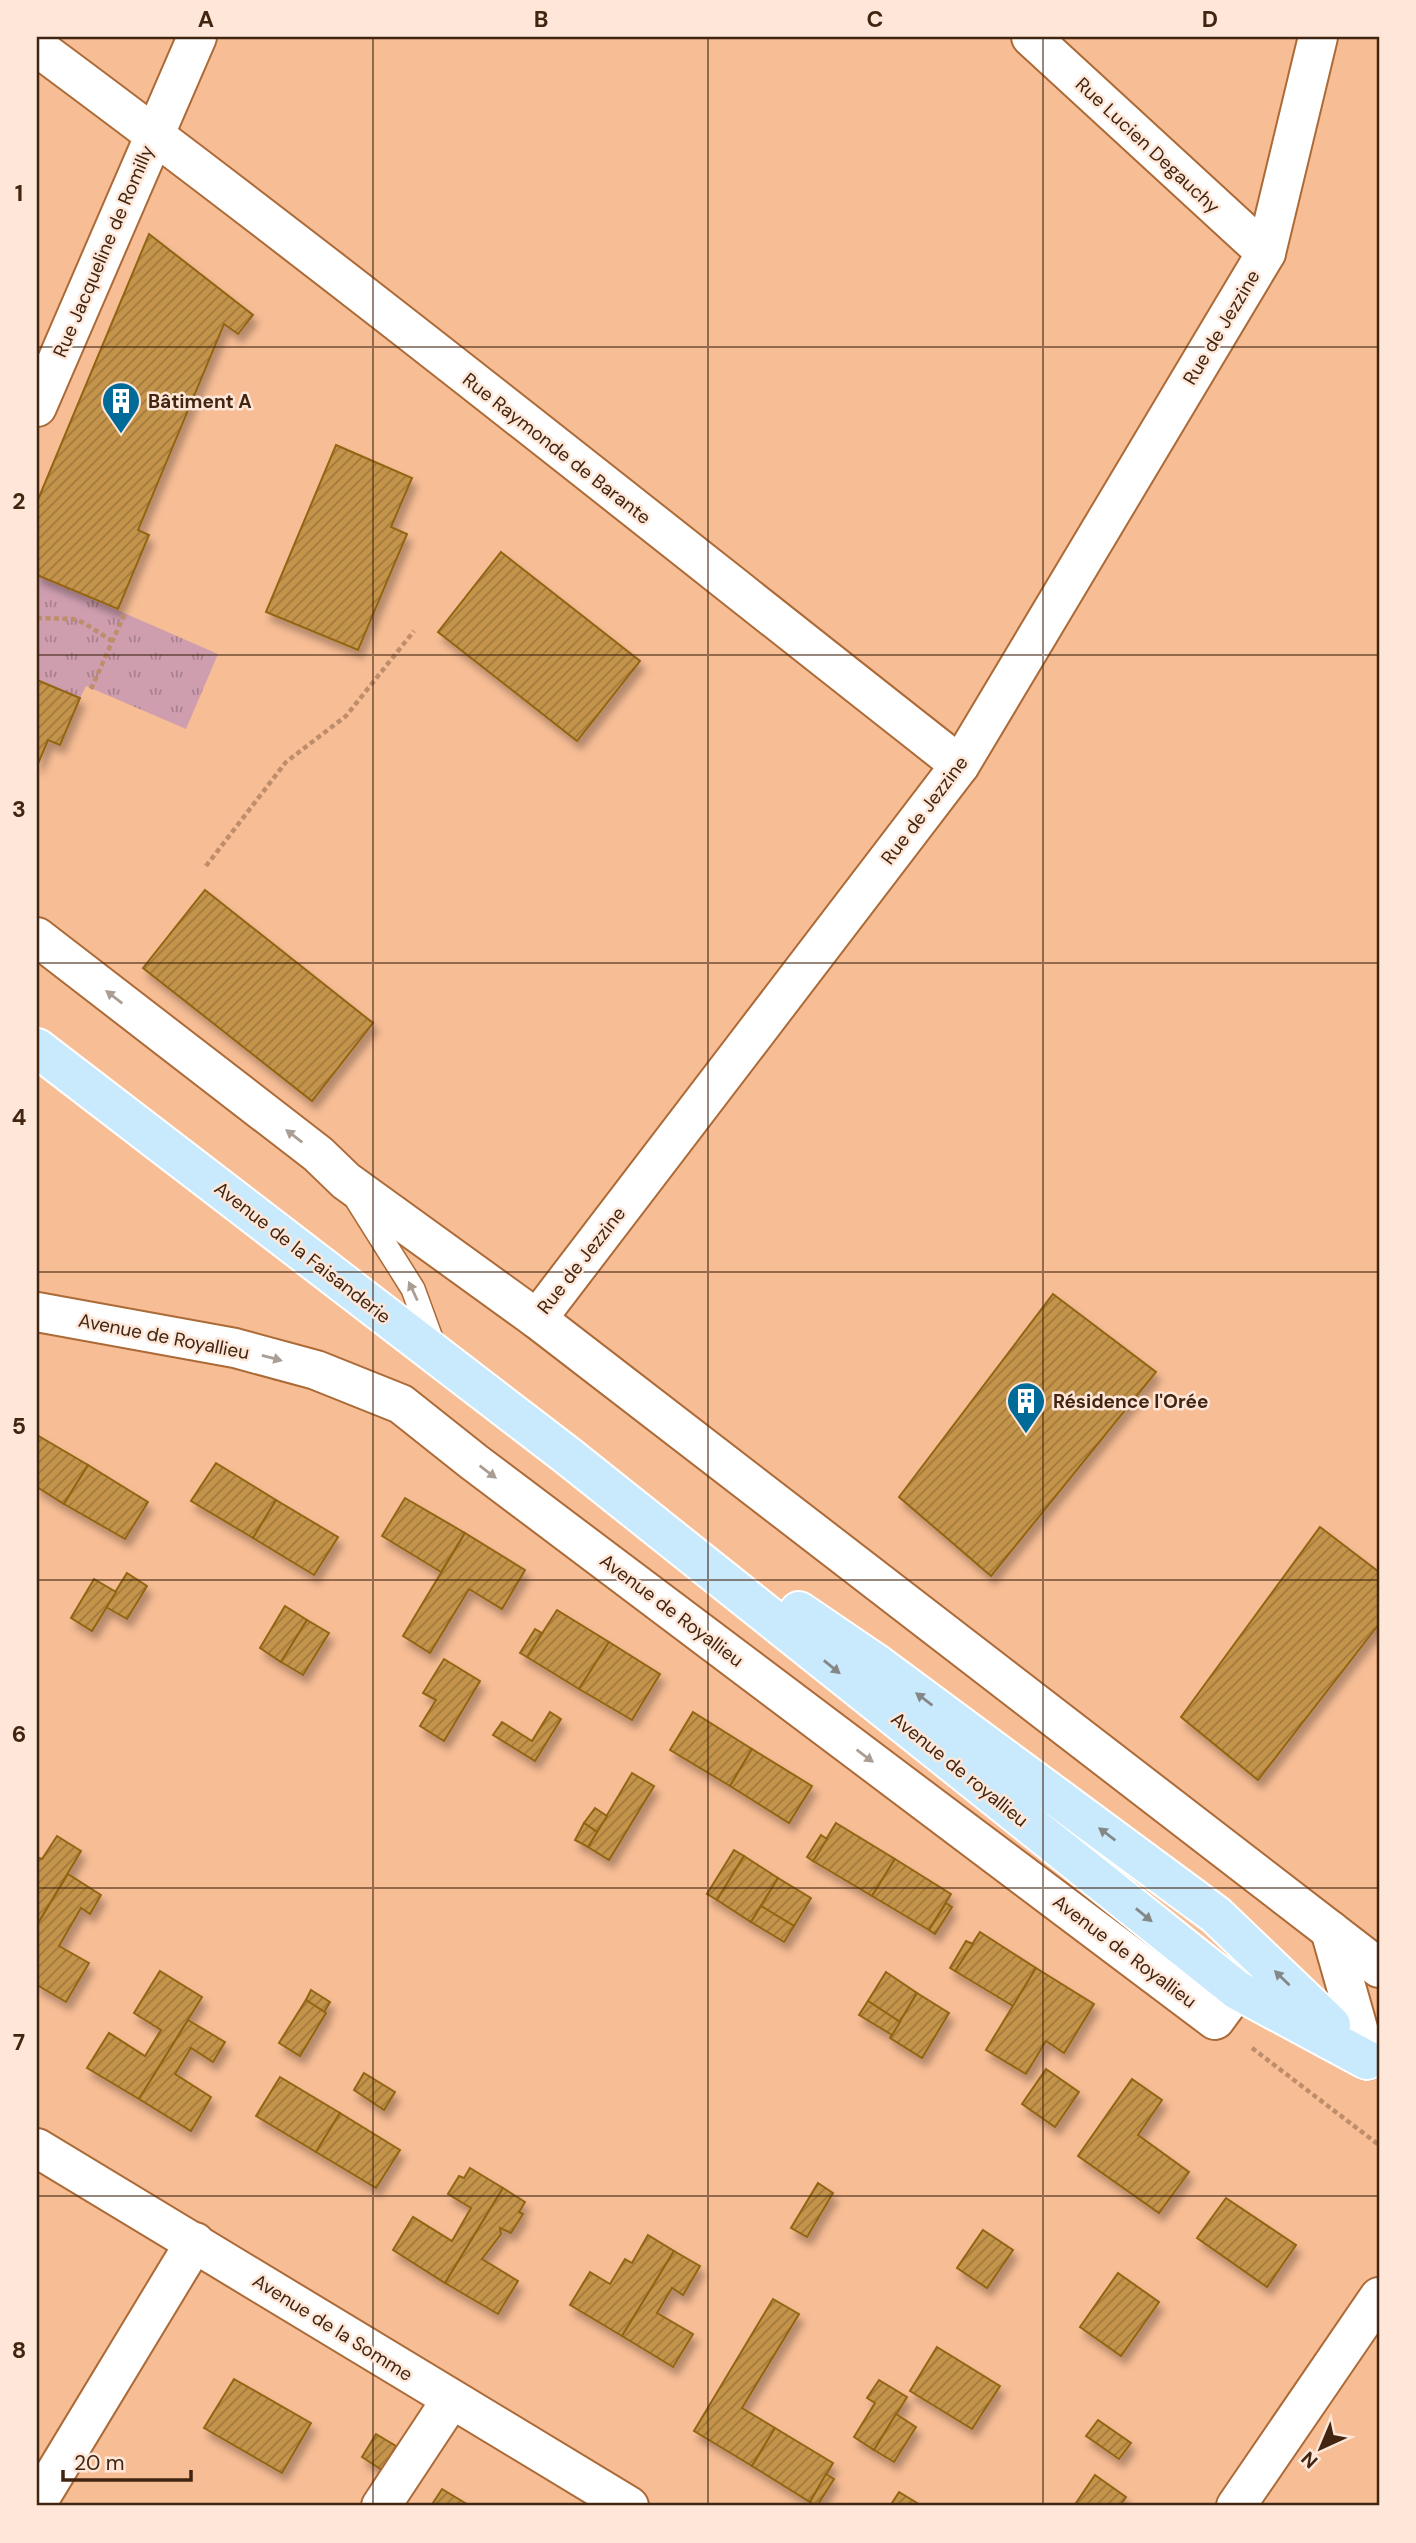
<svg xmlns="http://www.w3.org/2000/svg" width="1416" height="2543" font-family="'DM Sans',sans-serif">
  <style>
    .park { fill: url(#park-tufts) }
    .building { fill: url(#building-hatch); stroke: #926512; stroke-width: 2; filter: url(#shadow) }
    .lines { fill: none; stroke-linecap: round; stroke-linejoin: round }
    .lane-casing { stroke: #ac6a37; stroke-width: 26 }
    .street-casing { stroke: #ac6a37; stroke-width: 42 }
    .primary-casing { stroke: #fff; stroke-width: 42 }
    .path { stroke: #be8d6b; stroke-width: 4.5; stroke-dasharray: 5 3.5; stroke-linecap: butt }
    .lane { stroke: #fff; stroke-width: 23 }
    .street { stroke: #fff; stroke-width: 38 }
    .primary { stroke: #c9e9fd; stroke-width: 38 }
    .oneway { fill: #aa9d93 }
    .oneway2 { fill: #858786 }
    .grid { fill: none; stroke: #412510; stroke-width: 2; stroke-opacity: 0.55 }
    .labels { text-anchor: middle; stroke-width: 5; stroke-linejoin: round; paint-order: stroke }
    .street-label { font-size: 19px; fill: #412510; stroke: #fee7d8 }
    .poi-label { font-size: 19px; font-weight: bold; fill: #412510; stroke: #fee7d8; text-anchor: start }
    .neatline { fill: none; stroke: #412510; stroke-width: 2.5 }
    .grid-label { font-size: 23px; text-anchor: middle; font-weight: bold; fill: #412510 }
  </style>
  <defs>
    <pattern id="park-tufts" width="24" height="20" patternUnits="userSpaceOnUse" patternTransform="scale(1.75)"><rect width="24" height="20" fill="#ce9eaf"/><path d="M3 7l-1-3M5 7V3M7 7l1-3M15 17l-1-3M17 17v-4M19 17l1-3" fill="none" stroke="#a9818d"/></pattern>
    <pattern id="building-hatch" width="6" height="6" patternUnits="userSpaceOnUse" patternTransform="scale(1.75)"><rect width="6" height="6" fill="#c4944b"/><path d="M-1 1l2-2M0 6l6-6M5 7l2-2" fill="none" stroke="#a1793d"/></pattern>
    <filter id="shadow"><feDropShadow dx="4.5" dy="8" stdDeviation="3.5" flood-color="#0004"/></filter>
  </defs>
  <rect width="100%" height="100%" fill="#f7bd95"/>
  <!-- park -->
  <path class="park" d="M37,575l181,79 -32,75 -100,-43 -6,12 -43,-18z"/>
  <!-- building -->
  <g class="building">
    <path d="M149,234l104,81 -15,19 -14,-10 -86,206 11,5 -31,74 -81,-34v-73z"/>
    <path d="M336,445l76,33 -21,49 16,7 -49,116 -92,-38z"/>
    <path d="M501,552l139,109 -63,80 -139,-109z"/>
    <path d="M37,680l43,18 -20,47 -12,-5 -11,26z"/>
    <path d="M205,890l168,133 -61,78 -169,-133z"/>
    <path d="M1053,1294l103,78 -165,204 -92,-79z"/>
    <path d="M37,1435l51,30 -24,39 -27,-17z"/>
    <path d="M216,1463l60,37 -23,38 -62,-37z"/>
    <path d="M88,1465l60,37 -23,37 -61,-35z"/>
    <path d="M405,1498l60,35 -24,39 -59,-36z"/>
    <path d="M276,1500l62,37 -24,38 -61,-37z"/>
    <path d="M1320,1527l59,45v52l-121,156 -77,-63z"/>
    <path d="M465,1533l60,37 -23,39 -33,-20 -39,64 -27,-17z"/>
    <path d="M127,1573l20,13 -20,33 -21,-12z"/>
    <path d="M94,1579l22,13 -24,39 -21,-13z"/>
    <path d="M285,1606l22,14 -26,42 -21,-14z"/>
    <path d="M557,1610l52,32 -30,47 -52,-32z"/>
    <path d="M307,1620l22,13 -26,42 -22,-13z"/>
    <path d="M535,1629l7,4 -15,24 -7,-4z"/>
    <path d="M609,1642l51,32 -28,46 -53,-31z"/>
    <path d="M444,1659l36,22 -36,60 -24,-15 16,-26 -13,-7z"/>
    <path d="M550,1712l11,7 -26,42 -42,-26 9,-13 30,19z"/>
    <path d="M693,1712l59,37 -22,37 -60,-36z"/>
    <path d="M752,1749l60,37 -23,37 -59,-37z"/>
    <path d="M632,1773l22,13 -45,74 -21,-13z"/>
    <path d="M595,1808l12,8 -10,16 -13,-9z"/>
    <path d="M584,1823l13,9 -9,15 -13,-7z"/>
    <path d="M836,1823l59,36 -23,37 -59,-35z"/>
    <path d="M821,1835l6,4 -14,22 -6,-4z"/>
    <path d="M57,1836l24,15 -44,74v-64l2,-3 3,1z"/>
    <path d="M734,1850l10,6 -27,44 -10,-6z"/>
    <path d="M744,1856l34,22 -27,44 -34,-22z"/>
    <path d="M895,1859l56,35 -22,36 -57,-34z"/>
    <path d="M68,1874l33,21 -11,19 -9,-6 -22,38 30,17 -23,39 -29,-17v-60z"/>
    <path d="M778,1878l33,20 -17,28 -33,-20z"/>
    <path d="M946,1903l6,4 -17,27 -6,-4z"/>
    <path d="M761,1906l33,20 -10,16 -33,-20z"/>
    <path d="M980,1932l56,36 -23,38 -58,-35z"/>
    <path d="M966,1941l7,3 -18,27 -5,-3z"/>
    <path d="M1036,1968l58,36 -30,49 -18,-12 -20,33 -40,-24z"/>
    <path d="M160,1971l42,26 -63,102 -52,-31 22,-35 36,23 16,-26 -27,-17z"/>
    <path d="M886,1972l31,21 -17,29 -32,-21z"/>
    <path d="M311,1990l19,12 -6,10 -18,-12z"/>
    <path d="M917,1993l32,20 -27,45 -32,-20z"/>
    <path d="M306,2000l20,13 -26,43 -21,-13z"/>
    <path d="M868,2001l32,21 -8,13 -33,-20z"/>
    <path d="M188,2020l37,22 -12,20 -22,-14 -16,26 36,23 -20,34 -52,-32z"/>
    <path d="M1046,2069l33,23 -24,35 -33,-23z"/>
    <path d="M364,2073l31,19 -11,18 -30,-20z"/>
    <path d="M280,2077l60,36 -24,39 -60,-36z"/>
    <path d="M1132,2079l30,21 -24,35 51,37 -30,41 -81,-57z"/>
    <path d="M340,2113l60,37 -24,38 -60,-36z"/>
    <path d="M470,2168l33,20 -58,95 -52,-33 20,-33 39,24 19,-33 -23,-14 11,-18 5,2z"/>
    <path d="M818,2183l15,10 -26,44 -16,-9z"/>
    <path d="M503,2188l22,14 -6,10 4,2 -12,19 -11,-5 1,6 -19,25 36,22 -20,33 -53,-31z"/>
    <path d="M1226,2198l70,47 -29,42 -70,-49z"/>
    <path d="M983,2230l30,20 -26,38 -30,-20z"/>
    <path d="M648,2235l26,16 -52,85 -52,-31 20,-33 20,12 15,-25 7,4z"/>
    <path d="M674,2251l26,15 -17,29 -11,-7 -15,25 36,21 -20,33 -51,-31z"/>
    <path d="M1118,2273l41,29 -38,54 -41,-29z"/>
    <path d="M773,2299l26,15 -57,94 33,20 -23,38 -58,-35z"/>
    <path d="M937,2347l63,39 -28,43 -62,-38z"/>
    <path d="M234,2379l77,44 -29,50 -78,-45z"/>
    <path d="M879,2380l28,17 -33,53 -20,-13 21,-34 -8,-5z"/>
    <path d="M896,2414l20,13 -22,35 -20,-12z"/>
    <path d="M1098,2420l33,23 -12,16 -33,-23z"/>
    <path d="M775,2428l58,35 -23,39 -58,-36z"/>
    <path d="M376,2434l20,12 -14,24 -20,-13z"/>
    <path d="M826,2474l8,5 -17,27 -7,-4z"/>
    <path d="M1095,2475l31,22 -6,9h-46z"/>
    <path d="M442,2489l28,17h-39z"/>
    <path d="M899,2492l23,14h-32z"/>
  </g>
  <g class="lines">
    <defs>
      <path id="lane" d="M357,1200l56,89 23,63"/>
      <g id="street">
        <path d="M1031,37l235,216"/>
        <path d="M37,47c313,232 616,477 923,718"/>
        <path d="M37,407l160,-370"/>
        <path d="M37,937l281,217 28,27 191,138 423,-554 306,-512 52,-216"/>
        <path d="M37,1312l198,36 81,22 85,34 73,58 741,558 22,-30"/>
        <path d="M537,1319l842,649"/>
        <path d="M1330,1930l37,130"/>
        <path d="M37,2148l592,358"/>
        <path d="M37,2503l158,-261"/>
        <path d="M381,2506l70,-106"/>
        <path d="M1236,2506l143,-209"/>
      </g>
      <g id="primary">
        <path d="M37,1048l531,408 669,534 130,70"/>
        <path d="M799,1611l75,51 342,253 115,110"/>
      </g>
    </defs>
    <!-- lane casing -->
    <use href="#lane" class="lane-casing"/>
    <!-- street casing -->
    <use href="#street" class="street-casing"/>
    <!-- primary casing -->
    <use href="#primary" class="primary-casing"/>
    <!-- path -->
    <g class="path">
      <path d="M37,618l36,1 11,4 28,18"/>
      <path d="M91,689l34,-76"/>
      <path d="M206,866l80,-104 60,-46 68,-85"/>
      <path d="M1252,2048l127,97"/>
    </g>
    <!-- lane -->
    <use href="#lane" class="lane"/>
    <!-- street -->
    <use href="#street" class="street"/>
    <!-- primary -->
    <use href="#primary" class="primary"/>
  </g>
  <!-- one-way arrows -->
  <defs><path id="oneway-solid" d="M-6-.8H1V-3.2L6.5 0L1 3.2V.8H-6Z" transform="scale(1.75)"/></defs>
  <g class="oneway">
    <use href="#oneway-solid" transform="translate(114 997) rotate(-142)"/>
    <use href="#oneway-solid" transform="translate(294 1136) rotate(-142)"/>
    <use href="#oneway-solid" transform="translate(413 1291) rotate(-115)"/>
    <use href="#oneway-solid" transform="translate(272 1358) rotate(15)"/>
    <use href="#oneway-solid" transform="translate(488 1472) rotate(37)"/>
    <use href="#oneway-solid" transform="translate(865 1756) rotate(37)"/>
  </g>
  <g class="oneway2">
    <use href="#oneway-solid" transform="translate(832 1667) rotate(39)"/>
    <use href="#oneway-solid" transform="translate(924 1699) rotate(-143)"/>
    <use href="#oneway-solid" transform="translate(1107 1834) rotate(-143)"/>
    <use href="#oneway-solid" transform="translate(1144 1915) rotate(39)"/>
    <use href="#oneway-solid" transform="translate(1282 1978) rotate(-136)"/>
  </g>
  <!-- grid -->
  <path class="grid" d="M373,37v2469M708,37v2469M1043,37v2469M37,347h1342M37,655h1342M37,963h1342M37,1272h1342M37,1580h1342M37,1888h1342M37,2196h1342"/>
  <!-- icons -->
  <defs>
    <symbol id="building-pin" viewBox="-11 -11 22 30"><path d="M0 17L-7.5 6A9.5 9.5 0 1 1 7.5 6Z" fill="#006b98" stroke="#fee7d8"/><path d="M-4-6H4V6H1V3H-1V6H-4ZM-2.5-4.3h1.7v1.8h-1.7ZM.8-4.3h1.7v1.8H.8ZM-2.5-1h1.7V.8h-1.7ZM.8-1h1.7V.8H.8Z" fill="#fff"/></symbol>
  </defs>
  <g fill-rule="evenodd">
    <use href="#building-pin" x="99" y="379" width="44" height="60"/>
    <use href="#building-pin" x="1004" y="1379" width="44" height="60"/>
  </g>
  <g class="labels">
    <!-- street labels -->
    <g class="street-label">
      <text transform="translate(1148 145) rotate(43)" y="7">Rue Lucien Degauchy</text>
      <text transform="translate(103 251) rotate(-67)" y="7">Rue Jacqueline de Romilly</text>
      <text transform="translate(1221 327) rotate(-59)" y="7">Rue de Jezzine</text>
      <text transform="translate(557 448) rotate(38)" y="7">Rue Raymonde de Barante</text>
      <text transform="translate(924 810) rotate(-53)" y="7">Rue de Jezzine</text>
      <text transform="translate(303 1252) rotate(38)" y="7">Avenue de la Faisanderie</text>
      <text transform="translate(581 1260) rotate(-52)" y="7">Rue de Jezzine</text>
      <text transform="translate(164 1336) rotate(11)" y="7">Avenue de Royallieu</text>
      <text transform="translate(672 1610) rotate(37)" y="7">Avenue de Royallieu</text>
      <text transform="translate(960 1769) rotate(39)" y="7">Avenue de royallieu</text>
      <text transform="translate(1125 1951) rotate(37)" y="7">Avenue de Royallieu</text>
      <text transform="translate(333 2327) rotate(32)" y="7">Avenue de la Somme</text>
    </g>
    <!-- poi labels -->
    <g class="poi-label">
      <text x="148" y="408">Bâtiment A</text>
      <text x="1053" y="1408">Résidence l'Orée</text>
    </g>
  </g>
  <!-- border -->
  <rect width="1416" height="2543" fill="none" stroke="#fee7d8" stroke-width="77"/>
  <!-- north arrow -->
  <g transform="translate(1321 2448) rotate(224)" stroke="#fee7d8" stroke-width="5" paint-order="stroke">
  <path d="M0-5L12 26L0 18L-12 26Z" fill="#412510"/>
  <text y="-10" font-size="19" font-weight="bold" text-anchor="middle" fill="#412510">N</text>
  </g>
  <!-- scale -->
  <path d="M63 2470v10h128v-10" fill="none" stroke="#412510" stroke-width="3.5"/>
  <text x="74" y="2470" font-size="21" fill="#412510" stroke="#fee7d8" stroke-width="5" paint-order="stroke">20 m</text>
  <rect x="38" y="38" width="1340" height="2466" class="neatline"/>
  <g class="grid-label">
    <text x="206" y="27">A</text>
    <text x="541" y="27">B</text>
    <text x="875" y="27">C</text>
    <text x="1210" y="27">D</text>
    <text x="19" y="201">1</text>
    <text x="19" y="509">2</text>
    <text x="19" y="817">3</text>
    <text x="19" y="1125">4</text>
    <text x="19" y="1434">5</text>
    <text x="19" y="1742">6</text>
    <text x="19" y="2050">7</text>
    <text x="19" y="2358">8</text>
  </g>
</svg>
